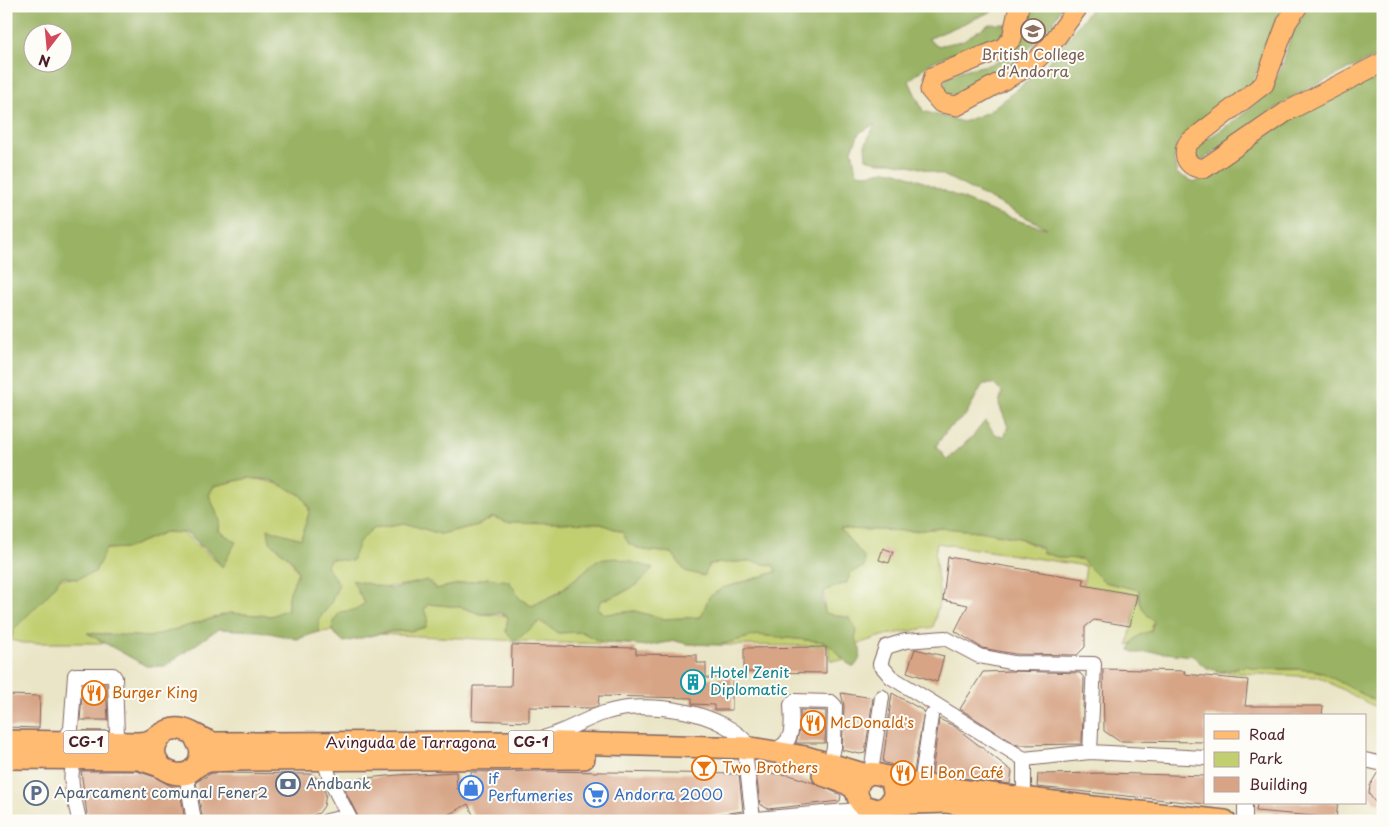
<svg xmlns="http://www.w3.org/2000/svg" width="1389" height="827" font-family="'Playpen Sans',sans-serif">
  <style>
    .green { fill: #c2cf71; stroke: #86774e }
    .forest { fill: #99b263; stroke: #726847; fill-rule: evenodd }
    .building { fill: #d7a586 }
    .lines { fill: none; stroke-linecap: round; stroke-linejoin: round }
    .minor-casing { stroke: #826461; stroke-width: 16 }
    .major-casing { stroke: #826461; stroke-width: 21 }
    .highway-casing { stroke: #826461; stroke-width: 24 }
    .minor { stroke: #fff; stroke-width: 14 }
    .major { stroke: #febb71; stroke-width: 19 }
    .highway { stroke: #febb71; stroke-width: 21 }
    .labels { text-anchor: middle; stroke-width: 4; stroke-linejoin: round; paint-order: stroke }
    .shield { fill: #fdfcf7; stroke: #806168; stroke-width: 1 }
    .shield-label { font-size: 14px; font-weight: bold; fill: #4a1f2b }
    .education-label { font-size: 15px; fill: #785e54; stroke: #fdfcf7 }
    .culture-label { font-size: 15px; fill: #0d838f; stroke: #fdfcf7; text-anchor: start }
    .food-label { font-size: 15px; fill: #c56008; stroke: #fdfcf7; text-anchor: start }
    .street-label { font-size: 15px; fill: #4a1f2b; stroke: #fdfcf7 }
    .shop-label { font-size: 15px; fill: #366cbe; stroke: #fdfcf7; text-anchor: start }
    .service-label { font-size: 15px; fill: #4e5e75; stroke: #fdfcf7; text-anchor: start }
  </style>
  <rect width="100%" height="100%" fill="#fdfcf7"/>
  <filter id="ink" filterUnits="userSpaceOnUse"><feTurbulence type="fractalNoise" baseFrequency=".02" numOctaves="2"/><feDisplacementMap in="SourceGraphic" scale="10" xChannelSelector="R" yChannelSelector="G"/><feConvolveMatrix kernelMatrix="1 2 1 2 8 2 1 2 1" color-interpolation-filters="sRGB"/></filter>
  <filter id="wash" filterUnits="userSpaceOnUse"><feTurbulence type="fractalNoise" baseFrequency=".0096" numOctaves="4" result="noise"/><feDisplacementMap in="SourceGraphic" scale="20" xChannelSelector="R" yChannelSelector="G"/><feGaussianBlur stdDeviation="1.12" result="paint"/><feColorMatrix in="noise" values="0 0 0 0 0 0 0 0 0 0 0 0 0 0 0 0 0 1.4 0 .05"/><feComposite in="paint" operator="in"/></filter>
  <g filter="url(#wash)">
    <rect width="100%" height="100%" fill="#eae5c6"/>
    <!-- green -->
    <g class="green">
      <path d="M248,478c19,2 59,9 61,34 0,9 -5,19 -8,27l-33,-9 9,18 13,11 8,13 -10,25v12l-17,7 -41,-3 -80,24 -61,-4 20,10h-86l-12,-3 3,-11 46,-51 17,1 29,-30 21,-1 38,-16 18,1 39,33 13,-23 -16,-12 1,-8 -11,-28 5,-9z"/>
      <path d="M493,517l11,4 97,3 21,8 7,12 14,6 30,3 12,18 19,5 5,-12 41,-3 24,5 2,6 -53,16 -14,9 -8,20 -38,2 -28,-8 -30,3 -8,-5 3,-8c17,-5 45,-17 52,-34l-65,2 -31,25 -24,12 -12,-5 -32,-23 -52,11 -4,-7c-25,1 -49,7 -75,9l8,12 -10,7 -15,2 -7,10 -1,9 -13,1v-13l12,-16 -5,-38 5,-6 28,-17 14,-14 32,-5 35,11 38,-9z"/>
      <path d="M943,528l36,3 40,7 41,20 21,1 23,23 35,8c-1,14 4,21 15,31l-2,12 -24,12 9,-50 -54,-10 3,-19 -149,-23 -2,11 5,45 -7,28 -47,8 -29,9 -32,-30 -1,-23 23,-8 2,-11 15,-15 -24,-28 73,2z"/>
      <path d="M428,604l33,3 20,7 27,2 -2,16 9,9 25,-20 18,12 24,-1 17,9 33,3 -70,-1 -184,-9c17,-4 33,-1 48,-7l2,-10 -5,-7z"/>
      <path d="M757,635l69,7 18,18h-14l-2,-14 -109,-1z"/>
      <path d="M1247,666c23,7 46,1 69,5 17,3 49,24 66,32l1,20 -6,-2v-13l-58,-31 -99,-5z"/>
    </g>
    <!-- forest -->
    <g class="forest">
      <path d="M6,6h998l-76,33 9,7 25,-5 27,-17h18l-3,11c-19,13 -43,14 -63,23 -13,5 -22,14 -32,23l14,30 40,11 25,-10 50,-39 25,-28 30,-39h191l-32,78 -75,58 -3,18 3,14 18,8 17,-6 74,-55 97,-49v633l-64,-34 -19,-2h-43l-10,-3 -27,6 -15,-5 -12,-11 -37,-4 -20,1 -6,-3c2,-13 9,-15 21,-19l3,-10c-11,-9 -16,-17 -15,-31l-35,-8 -23,-23 -21,-1 -17,-5 -2,-6 -22,-9 -40,-7 -36,-3 -30,3 -73,-2 24,28v10l-13,5 -4,10 -23,9 -2,9 3,13 25,5 7,13 -2,8c7,12 8,17 -1,28l-7,-4 -21,-21 -69,-7 -38,10 -31,-1 -13,-3 -28,5 -48,-5 -17,-9 -24,1 -18,-12 -25,20 -9,-9 2,-16 -8,-3 -19,1 -20,-7 -33,-3 -4,6 4,7 -2,10 -15,4h-20l-47,11 -12,-11 1,-9 7,-10 15,-2 10,-7 -13,-23 39,9 36,-9 9,9 52,-11 21,3 11,18 12,7 28,-14 37,-32 19,-2 37,10c-14,19 -31,26 -53,33l-2,8 7,5 30,-3 28,8 38,-2 8,-20 14,-9 53,-16 -2,-6 -24,-5 -41,3 -5,12 -19,-5 -13,-18 -29,-3 -14,-6 -7,-12 -21,-8 -94,-2 -14,-5 -15,8 -38,9 -35,-11 -32,5 -14,14 -7,19 -21,-2 -5,7 13,18 -8,19 -12,16v13l-22,7 -37,-8 -42,-2 -53,37h-19l-59,-33 63,4 80,-24 41,3 17,-7v-12l10,-25 -6,-12 -22,-18 -2,-13 33,10 9,-30 -9,-14 -30,-15 -23,-2 -34,8 -5,9 11,26 -1,10 17,11 -14,25 -8,-10 -27,-24 -22,-1 -38,16 -21,1 -11,23 -18,7 -15,-3 -16,21 -32,32 -8,26zM32,32h30v30h-30zM875,124l-10,21 1,13 10,4h15l23,4 29,9 104,53c-52,-10 -100,-39 -150,-56 -13,-5 -29,6 -41,0l-4,-22 7,-17zM983,384h10l9,8 -3,12 9,23 -4,10 -9,-3 -10,-13 -12,15 -26,24 -11,-14 11,-16 18,-14z"/>
      <path d="M1033,6h29l-8,15 -42,47 -30,11 -27,16 -9,-1 -2,-12c15,-19 47,-11 65,-27 5,-6 13,-16 16,-23 4,-8 1,-19 8,-26z"/>
      <path d="M1312,6h71v47l-88,42 -94,66 -8,-7 2,-7c30,-20 63,-38 82,-70 15,-27 6,-48 35,-71z"/>
    </g>
    <g id="blocks">
      <!-- building -->
      <g class="building">
        <path d="M883,548l10,4 -4,11 -10,-3z"/>
        <path d="M948,557l136,22 -1,6 54,10 -7,31 -36,-6 -9,7v20l-8,8 -62,-1 -33,-6 -27,-17 13,-26 -25,-5z"/>
        <path d="M512,645l124,3v6l61,1v8h9v15h26v32h-18v-5l-22,-1v-6l-93,-2 -1,10 -7,2 -62,-1v15l-57,-2 1,-34h38z"/>
        <path d="M826,647v26l-82,-1v-24z"/>
        <path d="M915,649l29,7 -7,26 -30,-10z"/>
        <path d="M1103,669l82,2 -1,3 64,6 -3,26h78l-1,10h-117v26l-86,-1 -15,-10z"/>
        <path d="M1011,671l69,2 4,5 -2,66 -65,1 -57,-36 23,-37z"/>
        <path d="M83,684h23l2,36h-28z"/>
        <path d="M841,693l32,5 -8,55 -5,1 -18,-4 2,-44z"/>
        <path d="M892,693l32,18 -10,61 -31,-10z"/>
        <path d="M6,695l34,1 -1,32 -33,-1z"/>
        <path d="M800,710l26,1 -1,32h-29l4,-16z"/>
        <path d="M939,719l15,7 58,45 -2,13 -78,-10z"/>
        <path d="M81,771h56l18,6 21,12 5,7 4,25h-97z"/>
        <path d="M540,771l199,3 4,37 -70,10h-197l-8,-17 -32,17h-76l-15,-31 4,-8 6,-3 43,-4 58,-3 1,17 14,-1v-16z"/>
        <path d="M756,772l33,3 25,8 27,12 -1,6 -72,8 -8,-5z"/>
        <path d="M1378,772l5,1v30l-8,-1 -6,-8 1,-9z"/>
        <path d="M212,773l99,1 8,6 7,14 -2,12 -5,7 -10,4 -17,4h-89l-7,-39z"/>
        <path d="M1106,773l99,3v28l-168,-17 1,-13z"/>
        <path d="M1257,803h81l-2,15 -80,-7z"/>
      </g>
    </g>
  </g>
  <g filter="url(#ink)">
    <use href="#blocks" fill-opacity="0" stroke="#826461" stroke-width="1"/>
    <g class="lines">
      <defs>
        <g id="minor">
          <path d="M543,738c22,-6 40,-18 61,-25 41,-14 121,-3 147,35"/>
          <path d="M63,742l8,-13 4,-54h38l2,3 2,57 8,7"/>
          <path d="M774,750c21,-7 18,-25 17,-45l3,-4 37,1 4,4 -1,41 -4,17"/>
          <path d="M1090,752l4,-88 -80,-1 -35,-7 -34,-18 -40,3 -19,6 -6,17 11,13 133,82 66,-7 115,6"/>
          <path d="M79,759c-16,11 -2,45 0,62"/>
          <path d="M324,760l7,22 20,39"/>
          <path d="M746,760l7,59"/>
          <path d="M1365,760l18,4"/>
          <path d="M186,773l8,48"/>
          <path d="M871,773l11,-76"/>
          <path d="M921,785l10,-69"/>
          <path d="M1024,799v-40"/>
          <path d="M327,821l21,-5"/>
          <path d="M735,821l134,-12"/>
          <path d="M1245,821v-18"/>
        </g>
        <g id="major">
          <path d="M1019,6l-7,32 -9,10 -69,28 -4,14 11,13 16,3 74,-41 19,-19 29,-40"/>
          <path d="M1298,6l-11,16 -23,62 -76,59c-8,14 2,27 17,25l81,-56 97,-50"/>
        </g>
        <g id="highway">
          <path d="M194,735l7,15c-2,45 -65,19 -41,-12 4,-7 12,-10 20,-9 12,1 22,12 35,14l314,-1 222,6 55,9 61,18"/>
          <path d="M6,741l133,2 9,-1 16,-9"/>
          <path d="M6,758l133,1 21,7"/>
          <path d="M196,766l13,-5 28,-1 347,-2"/>
          <path d="M823,775l23,8 11,7"/>
          <path d="M888,777c11,14 6,30 -11,33l-13,-4c-6,-6 -9,-13 -6,-21 8,-20 24,-9 37,-5 8,3 18,4 26,5l172,22 132,14"/>
          <path d="M889,804l57,-2 52,10 77,9"/>
        </g>
      </defs>
      <!-- minor casing -->
      <use href="#minor" class="minor-casing"/>
      <!-- major casing -->
      <use href="#major" class="major-casing"/>
      <!-- highway casing -->
      <use href="#highway" class="highway-casing"/>
      <!-- minor -->
      <use href="#minor" class="minor"/>
      <!-- major -->
      <use href="#major" class="major"/>
      <!-- highway -->
      <use href="#highway" class="highway"/>
    </g>
  </g>
  <!-- icons -->
  <defs>
    <symbol id="school-ring" viewBox="-11 -11 22 22"><circle r="9.5" fill="#fdfcf7" stroke="#8d6e63" stroke-width="1.5"/><path d="M0-5L7-2L0 1L-7-2ZM-4 1L0 2.5L4 1V4Q0 6-4 4Z" fill="#8d6e63"/></symbol>
    <symbol id="building-ring" viewBox="-11 -11 22 22"><circle r="9.5" fill="#fdfcf7" stroke="#0f9aa8" stroke-width="1.5"/><path d="M-4-6H4V6H1V3H-1V6H-4ZM-2.5-4.3h1.7v1.8h-1.7ZM.8-4.3h1.7v1.8H.8ZM-2.5-1h1.7V.8h-1.7ZM.8-1h1.7V.8H.8Z" fill="#0f9aa8"/></symbol>
    <symbol id="restaurant-ring" viewBox="-11 -11 22 22"><circle r="9.5" fill="#fdfcf7" stroke="#e8710a" stroke-width="1.5"/><path d="M-5-6h1v4h1v-4h1v4h1v-4h1v5L-1.5 .5V6h-2V.5L-5-1ZM5-6V6H3V1.5H1.5Q1.5-4 5-6Z" fill="#e8710a"/></symbol>
    <symbol id="bar-ring" viewBox="-11 -11 22 22"><circle r="9.5" fill="#fdfcf7" stroke="#e8710a" stroke-width="1.5"/><path d="M-6-5H6L.8 .8V4.5H3.5V6h-7V4.5H-.8V.8Z" fill="#e8710a"/></symbol>
    <symbol id="bank-ring" viewBox="-11 -11 22 22"><circle r="9.5" fill="#fdfcf7" stroke="#5c6f8a" stroke-width="1.5"/><path d="M-6-4H6V4H-6ZM0-2.3a2.3 2.3 0 1 0 0 4.6a2.3 2.3 0 1 0 0-4.6Z" fill="#5c6f8a"/></symbol>
    <symbol id="shop-ring" viewBox="-11 -11 22 22"><circle r="9.5" fill="#fdfcf7" stroke="#3f7fe0" stroke-width="1.5"/><path d="M-5-2.5h2.3a2.7 3.5 0 0 1 5.4 0H5L5.5 6h-11ZM-1.5-2.5h3a1.5 2.3 0 0 0-3 0Z" fill="#3f7fe0"/></symbol>
    <symbol id="parking-ring" viewBox="-11 -11 22 22"><circle r="9.5" fill="#fdfcf7" stroke="#5c6f8a" stroke-width="1.5"/><path d="M-3.5-5.5H1a3.5 3.5 0 0 1 0 7H-1V5.5H-3.5ZM-1-3.4V-.6H.8a1.4 1.4 0 0 0 0-2.8Z" fill="#5c6f8a"/></symbol>
    <symbol id="supermarket-ring" viewBox="-11 -11 22 22"><circle r="9.5" fill="#fdfcf7" stroke="#3f7fe0" stroke-width="1.5"/><path d="M-6-5.5h2.5l.6 2H6L4.5 2H-2.5L-4.4-4H-6ZM-1.5 3.2a1.3 1.3 0 1 0 .1 0ZM3 3.2a1.3 1.3 0 1 0 .1 0Z" fill="#3f7fe0"/></symbol>
  </defs>
  <g fill-rule="evenodd">
    <use href="#school-ring" x="1019" y="17" width="28" height="28"/>
    <use href="#building-ring" x="679" y="668" width="28" height="28"/>
    <use href="#restaurant-ring" x="80" y="679" width="28" height="28"/>
    <use href="#restaurant-ring" x="799" y="709" width="28" height="28"/>
    <use href="#bar-ring" x="690" y="754" width="28" height="28"/>
    <use href="#restaurant-ring" x="889" y="759" width="28" height="28"/>
    <use href="#bank-ring" x="274" y="770" width="28" height="28"/>
    <use href="#shop-ring" x="457" y="774" width="28" height="28"/>
    <use href="#parking-ring" x="22" y="779" width="28" height="28"/>
    <use href="#supermarket-ring" x="582" y="781" width="28" height="28"/>
  </g>
  <g class="labels">
    <!-- shield labels -->
    <g class="shield">
      <rect x="63.5" y="730.5" width="45" height="23" rx="4"/>
      <rect x="508.5" y="730.5" width="45" height="23" rx="4"/>
    </g>
    <g class="shield-label">
      <text x="86" y="747">CG-1</text>
      <text x="531" y="747">CG-1</text>
    </g>
    <!-- education labels -->
    <g class="education-label">
      <text x="1033" y="60">British College<tspan x="1033" dy="17">d'Andorra</tspan></text>
    </g>
    <!-- culture labels -->
    <g class="culture-label">
      <text x="710" y="678">Hotel Zenit<tspan x="710" dy="17">Diplomatic</tspan></text>
    </g>
    <!-- food labels -->
    <g class="food-label">
      <text x="112" y="698">Burger King</text>
      <text x="830" y="728">McDonald's</text>
      <text x="722" y="773">Two Brothers</text>
      <text x="920" y="778">El Bon Café</text>
    </g>
    <!-- street labels -->
    <g class="street-label">
      <text x="411" y="748">Avinguda de Tarragona</text>
    </g>
    <!-- shop labels -->
    <g class="shop-label">
      <text x="488" y="784">if<tspan x="488" dy="17">Perfumeries</tspan></text>
      <text x="614" y="800">Andorra 2000</text>
    </g>
    <!-- service labels -->
    <g class="service-label">
      <text x="306" y="789">Andbank</text>
      <text x="54" y="798">Aparcament comunal Fener2</text>
    </g>
  </g>
  <!-- margin -->
  <rect width="1389" height="827" fill="none" stroke="#fdfcf7" stroke-width="25"/>
  <!-- legend -->
  <rect x="1204" y="714" width="162" height="90" fill="#fdfcf7" stroke="#b5a4a5"/>
  <rect x="1214" y="731" width="25" height="8" fill="#febb71" stroke="#b5a4a5"/>
  <text x="1249" y="740" font-size="15" fill="#4a1f2b">Road</text>
  <rect x="1214" y="752" width="25" height="15" fill="#c2cf71" stroke="#b5a4a5"/>
  <text x="1249" y="764" font-size="15" fill="#4a1f2b">Park</text>
  <rect x="1214" y="777" width="25" height="15" fill="#d7a586" stroke="#b5a4a5"/>
  <text x="1249" y="790" font-size="15" fill="#4a1f2b">Building</text>
  <!-- north arrow -->
  <g transform="translate(48 48) rotate(196)"><circle r="24" fill="#fdfcf7" stroke="#b5a4a5"/>
  <path d="M0-4L9 19L0 12L-9 19Z" fill="#d1495b"/>
  <text y="-8" font-size="14" font-weight="bold" text-anchor="middle" fill="#4a1f2b">N</text>
  </g>
</svg>
